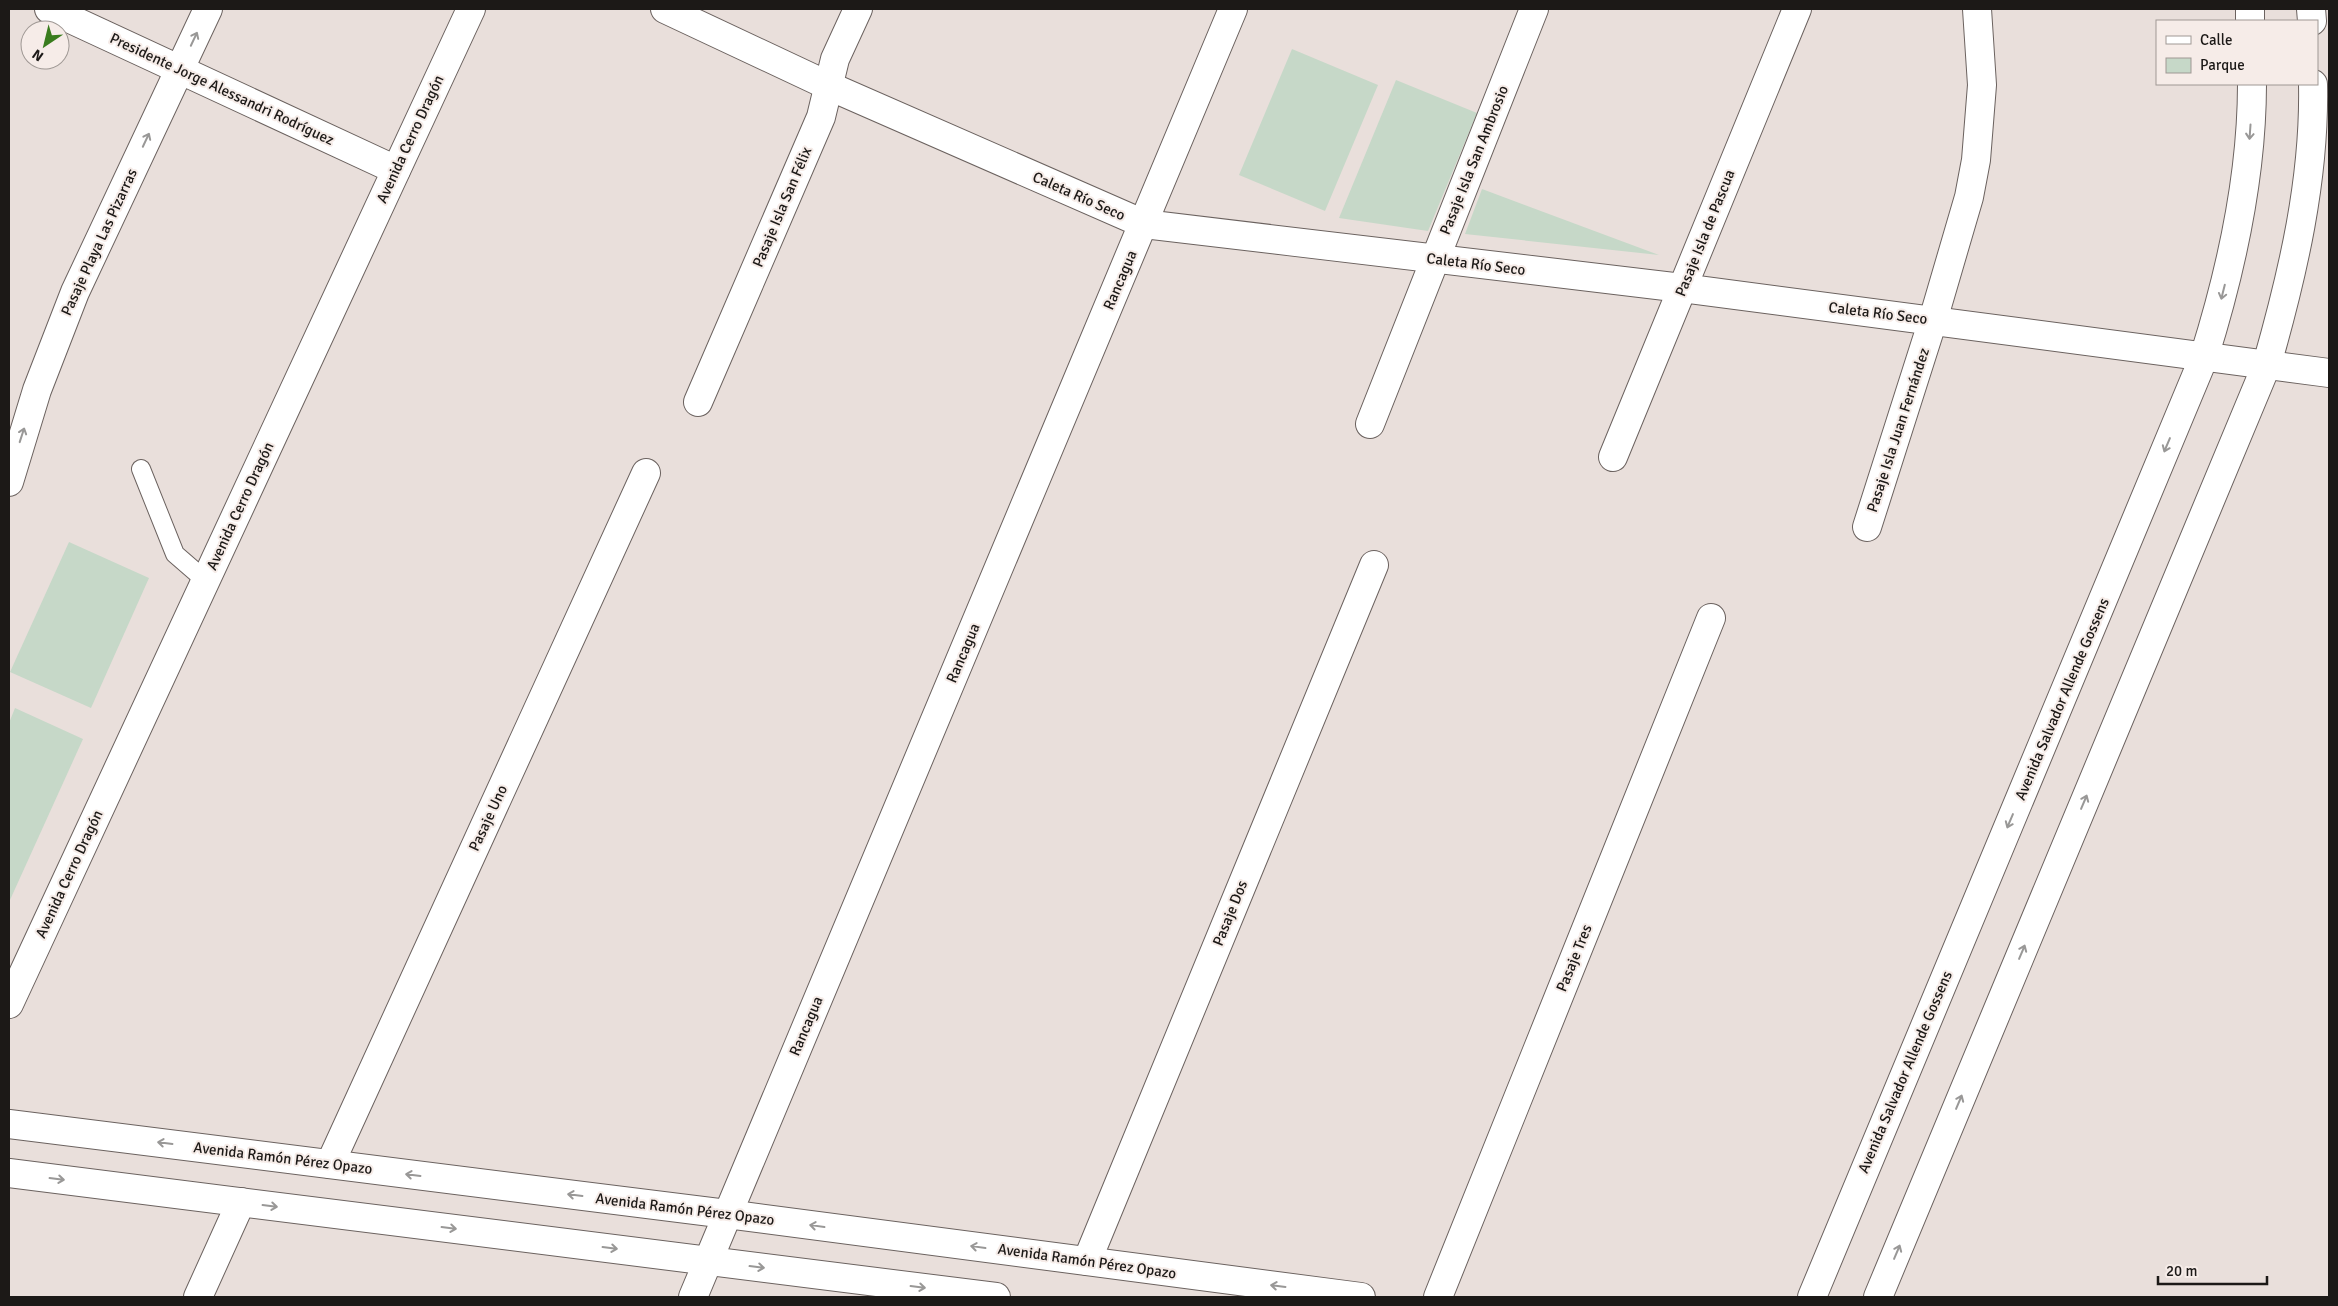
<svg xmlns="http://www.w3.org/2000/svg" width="2338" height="1306" font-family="Signika,sans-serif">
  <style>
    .green { fill: #c6d8c8 }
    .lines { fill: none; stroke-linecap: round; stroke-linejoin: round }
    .service-casing { stroke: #6b625f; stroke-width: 20 }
    .minor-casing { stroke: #6b625f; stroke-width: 30 }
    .tertiary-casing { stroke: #6b625f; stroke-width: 30 }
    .secondary-casing { stroke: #6b625f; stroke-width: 30 }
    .service { stroke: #fff; stroke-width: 18 }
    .minor { stroke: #fff; stroke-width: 28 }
    .tertiary { stroke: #fff; stroke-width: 28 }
    .secondary { stroke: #fff; stroke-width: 28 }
    .oneway { stroke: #999897 }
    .labels { text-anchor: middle; stroke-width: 4; stroke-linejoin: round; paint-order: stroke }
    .street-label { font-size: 15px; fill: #1c1917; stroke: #f6ece8 }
  </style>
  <rect width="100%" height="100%" fill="#e9dfdb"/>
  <!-- green -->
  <g class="green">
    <path d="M1292,49l86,36 -53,126 -86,-36z"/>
    <path d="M1396,80l81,33 -49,118 -89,-13z"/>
    <path d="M1482,189l177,66 -194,-21z"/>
    <path d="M69,542l80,36 -58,130 -81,-36z"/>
    <path d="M15,708l68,31 -73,161 -1,-177z"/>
  </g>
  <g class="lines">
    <defs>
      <path id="service" d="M141,469l34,85 30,26"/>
      <g id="minor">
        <path d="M49,9l347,161"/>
        <path d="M665,9l164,77 315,138 538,64 647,85"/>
        <path d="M698,402l123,-285 14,-58 23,-50"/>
        <path d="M1370,424l164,-415"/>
        <path d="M1613,457l184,-448"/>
        <path d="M9,482l28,-92 38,-98 133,-283"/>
        <path d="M1867,527l66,-207 36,-123 7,-37 6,-75 -5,-76"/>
        <path d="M330,1164l316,-691"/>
        <path d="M1087,1261l287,-696"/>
        <path d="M198,1297l43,-95"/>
        <path d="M693,1297l540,-1288"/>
        <path d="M1438,1297l273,-679"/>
      </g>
      <g id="tertiary">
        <path d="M2250,9v12"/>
        <path d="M2311,9l1,12"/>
        <path d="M9,1004l462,-995"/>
        <path d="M1812,1297l392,-940c28,-89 48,-180 48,-273"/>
        <path d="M1878,1297l389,-933c26,-91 48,-185 46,-280"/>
      </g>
      <g id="secondary">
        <path d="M9,1124l718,90 634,83"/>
        <path d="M9,1173l987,124"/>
      </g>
    </defs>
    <!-- service casing -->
    <use href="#service" class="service-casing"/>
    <!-- minor casing -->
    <use href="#minor" class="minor-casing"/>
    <!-- tertiary casing -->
    <use href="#tertiary" class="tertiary-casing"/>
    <!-- secondary casing -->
    <use href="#secondary" class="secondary-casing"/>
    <!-- service -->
    <use href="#service" class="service"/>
    <!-- minor -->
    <use href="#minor" class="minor"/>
    <!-- tertiary -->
    <use href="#tertiary" class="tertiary"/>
    <!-- secondary -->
    <use href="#secondary" class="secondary"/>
  </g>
  <!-- one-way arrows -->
  <defs><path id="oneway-shaft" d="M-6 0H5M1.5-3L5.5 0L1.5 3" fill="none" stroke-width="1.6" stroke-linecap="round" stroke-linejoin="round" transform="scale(1.25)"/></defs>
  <g class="oneway">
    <use href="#oneway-shaft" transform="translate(194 39) rotate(-65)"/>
    <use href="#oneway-shaft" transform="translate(2250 132) rotate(94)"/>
    <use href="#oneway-shaft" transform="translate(146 140) rotate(-65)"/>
    <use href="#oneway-shaft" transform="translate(2223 292) rotate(104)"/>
    <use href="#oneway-shaft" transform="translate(22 435) rotate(-72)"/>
    <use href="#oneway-shaft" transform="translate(2167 445) rotate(113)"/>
    <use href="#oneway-shaft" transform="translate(2084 802) rotate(-67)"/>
    <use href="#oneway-shaft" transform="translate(2010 821) rotate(113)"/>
    <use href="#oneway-shaft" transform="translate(2022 952) rotate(-67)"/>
    <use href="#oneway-shaft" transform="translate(1959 1102) rotate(-67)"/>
    <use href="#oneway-shaft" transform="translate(165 1143) rotate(-173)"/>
    <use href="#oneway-shaft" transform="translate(413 1175) rotate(-173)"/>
    <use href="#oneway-shaft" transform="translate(57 1179) rotate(7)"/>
    <use href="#oneway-shaft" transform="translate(575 1195) rotate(-173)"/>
    <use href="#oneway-shaft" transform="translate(270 1206) rotate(7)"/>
    <use href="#oneway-shaft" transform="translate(817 1226) rotate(-172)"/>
    <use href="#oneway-shaft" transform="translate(449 1228) rotate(7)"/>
    <use href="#oneway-shaft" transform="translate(978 1247) rotate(-172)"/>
    <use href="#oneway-shaft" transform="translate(610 1248) rotate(7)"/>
    <use href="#oneway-shaft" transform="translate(1897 1252) rotate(-67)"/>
    <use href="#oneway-shaft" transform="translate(757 1267) rotate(7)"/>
    <use href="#oneway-shaft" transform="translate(1278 1286) rotate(-173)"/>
    <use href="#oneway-shaft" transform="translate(918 1287) rotate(7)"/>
  </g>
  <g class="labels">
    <!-- street labels -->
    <g class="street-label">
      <text transform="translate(222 89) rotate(25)" y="5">Presidente Jorge Alessandri Rodríguez</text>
      <text transform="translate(410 139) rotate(-65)" y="5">Avenida Cerro Dragón</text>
      <text transform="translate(1474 160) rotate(-68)" y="5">Pasaje Isla San Ambrosio</text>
      <text transform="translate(1079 196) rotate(24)" y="5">Caleta Río Seco</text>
      <text transform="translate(782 207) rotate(-67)" y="5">Pasaje Isla San Félix</text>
      <text transform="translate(1705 233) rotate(-68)" y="5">Pasaje Isla de Pascua</text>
      <text transform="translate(99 242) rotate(-65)" y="5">Pasaje Playa Las Pizarras</text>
      <text transform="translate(1476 264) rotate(7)" y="5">Caleta Río Seco</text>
      <text transform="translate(1120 280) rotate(-67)" y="5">Rancagua</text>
      <text transform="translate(1878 313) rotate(7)" y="5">Caleta Río Seco</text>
      <text transform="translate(1898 430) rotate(-72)" y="5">Pasaje Isla Juan Fernández</text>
      <text transform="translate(240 506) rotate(-65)" y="5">Avenida Cerro Dragón</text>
      <text transform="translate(963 653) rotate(-67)" y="5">Rancagua</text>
      <text transform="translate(2062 699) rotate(-67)" y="5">Avenida Salvador Allende Gossens</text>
      <text transform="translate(488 818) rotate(-65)" y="5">Pasaje Uno</text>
      <text transform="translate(69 874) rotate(-65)" y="5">Avenida Cerro Dragón</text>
      <text transform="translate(1230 913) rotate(-68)" y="5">Pasaje Dos</text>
      <text transform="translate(1574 958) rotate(-68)" y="5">Pasaje Tres</text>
      <text transform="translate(806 1026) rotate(-67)" y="5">Rancagua</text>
      <text transform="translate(1905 1072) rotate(-67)" y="5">Avenida Salvador Allende Gossens</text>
      <text transform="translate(283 1158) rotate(7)" y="5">Avenida Ramón Pérez Opazo</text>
      <text transform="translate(685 1209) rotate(7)" y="5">Avenida Ramón Pérez Opazo</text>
      <text transform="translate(1087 1261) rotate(8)" y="5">Avenida Ramón Pérez Opazo</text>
    </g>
  </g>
  <!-- border -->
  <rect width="2338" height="1306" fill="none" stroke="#1c1917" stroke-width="20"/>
  <!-- legend -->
  <rect x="2156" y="20" width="162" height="65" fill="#f6ece8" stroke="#9f9894"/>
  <rect x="2166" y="36" width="25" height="8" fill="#ffffff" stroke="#9f9894"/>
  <text x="2200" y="45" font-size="15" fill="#1c1917">Calle</text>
  <rect x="2166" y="58" width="25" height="15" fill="#c6d8c8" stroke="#9f9894"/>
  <text x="2200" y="70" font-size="15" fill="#1c1917">Parque</text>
  <!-- north arrow -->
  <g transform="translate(45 45) rotate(215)"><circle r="24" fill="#f6ece8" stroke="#9f9894"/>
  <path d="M0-4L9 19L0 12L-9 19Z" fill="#397c1d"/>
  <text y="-8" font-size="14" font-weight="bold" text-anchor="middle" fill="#1c1917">N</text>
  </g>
  <!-- scale -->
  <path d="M2158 1276v8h109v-8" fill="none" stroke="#1c1917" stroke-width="2.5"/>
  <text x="2166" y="1276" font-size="15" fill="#1c1917" stroke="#f6ece8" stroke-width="4" paint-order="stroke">20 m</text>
</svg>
